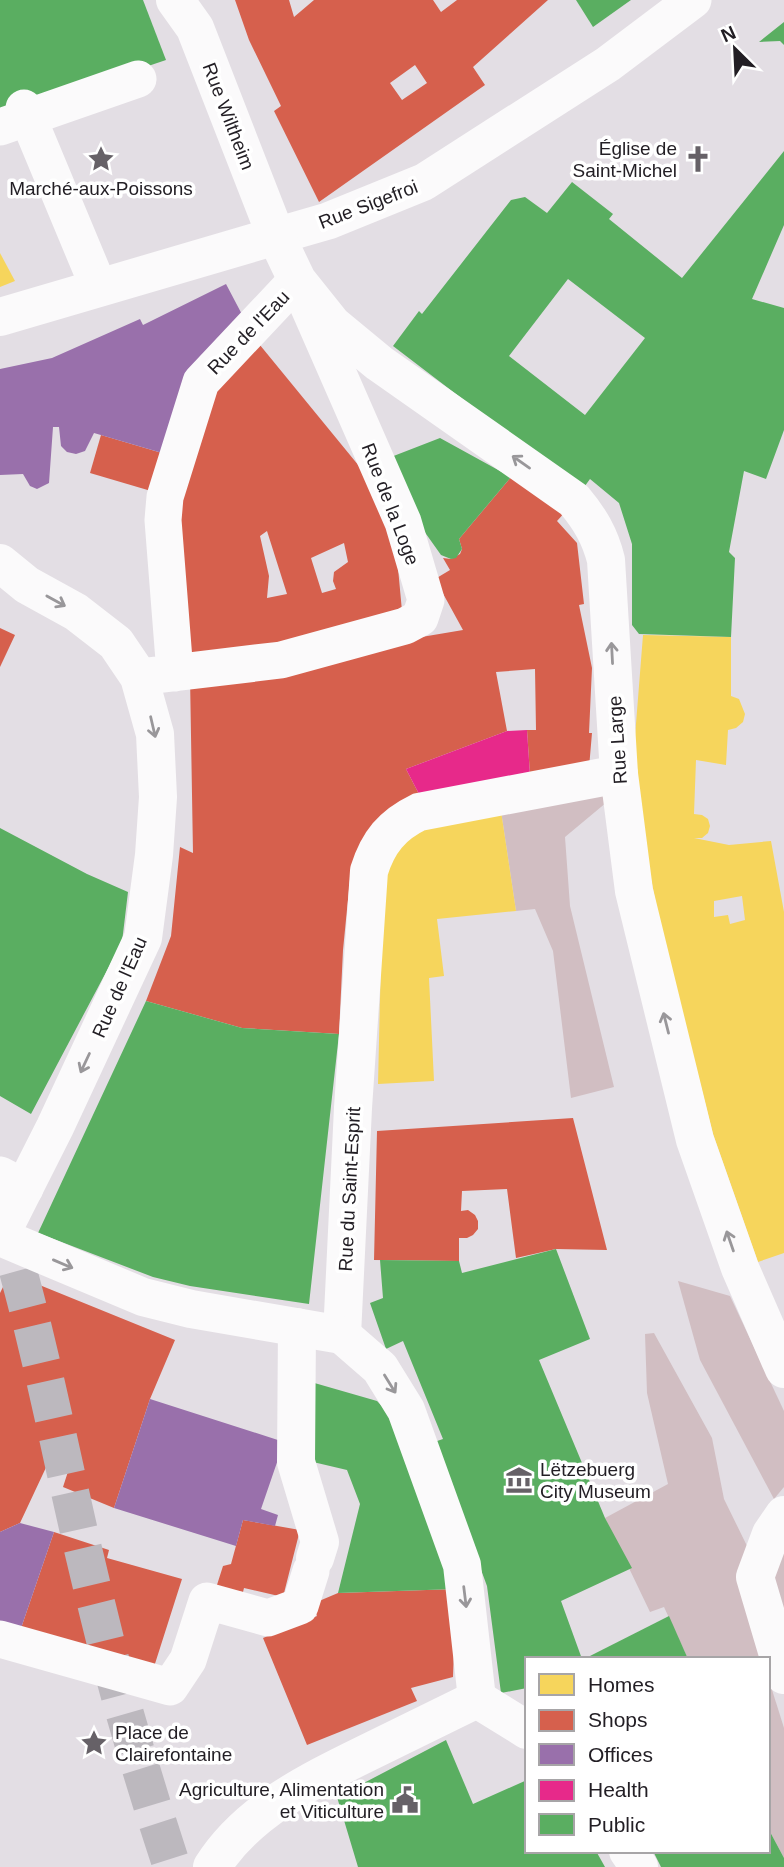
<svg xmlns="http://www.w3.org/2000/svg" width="784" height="1867" font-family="Helvetica,sans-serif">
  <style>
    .green { fill: #d1bec2 }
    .homes { fill: #f6d55c; fill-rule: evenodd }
    .shops { fill: #d6604d; fill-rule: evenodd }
    .offices { fill: #9970ab }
    .health { fill: #e7298a }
    .public { fill: #5aae61; fill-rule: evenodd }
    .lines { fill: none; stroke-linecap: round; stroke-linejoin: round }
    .primary-tunnel { stroke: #bcb8be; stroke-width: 38; stroke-dasharray: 38 19; stroke-linecap: butt }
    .pedestrian { stroke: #fbfafb; stroke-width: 37 }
    .minor { stroke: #fbfafb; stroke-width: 38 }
    .oneway { stroke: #99979a }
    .labels { text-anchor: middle; stroke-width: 7; stroke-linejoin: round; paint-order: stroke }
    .street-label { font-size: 19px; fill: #221e24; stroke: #fff }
    .poi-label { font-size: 19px; fill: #221e24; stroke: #fff; text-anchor: end }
  </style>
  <rect width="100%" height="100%" fill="#e3dee4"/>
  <!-- green -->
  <g class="green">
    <path d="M606,792l1,10 -42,35 5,69 44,181 -43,11 -18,-147 -18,-42 -19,2 -15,-100z"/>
    <path d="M678,1281l52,15 54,115v76l-10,12 -74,-139z"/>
    <path d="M654,1333l58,105 12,61 24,49 -11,27 26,84h-75l-24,-52 -14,5 -45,-94 63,-34 -21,-91 -2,-59z"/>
    <path d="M784,1550v72l-13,-42z"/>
    <path d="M768,1677l16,51v130l-16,-30z"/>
  </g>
  <!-- homes -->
  <g class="homes">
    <path d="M0,253l15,28 -15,6z"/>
    <path d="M643,635l88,2v59l8,3 6,15 -2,8 -7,6 -8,2 -2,35 -30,-5 -2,54 8,1 6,4 2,7 -2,7 -6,5h-8l35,7 42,-4 13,71v341l-26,9 -45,-128 -53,-209 -17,-88 -9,-88zM742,896l3,24 -15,4 -2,-9 -14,2v-16z"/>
    <path d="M501,811l15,100 -79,8 7,57 -15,2 5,103 -56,3 5,-213 30,-45z"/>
  </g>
  <!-- shops -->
  <g class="shops">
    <path d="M235,0h54l5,17 20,-17h119l8,12 16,-12h91l-75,67 12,18 -166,117 -45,-91 7,-5 -32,-66zM415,65l12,18 -25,17 -12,-17z"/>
    <path d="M255,339l113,138 26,48 8,86 -213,55 -10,-162 27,-115zM267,531l20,63 -20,4 2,-22 -9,-40zM344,543l4,19 -14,10 -1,9 3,8 -14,4 -11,-35z"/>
    <path d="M101,435l61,18 -11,38 -61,-18z"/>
    <path d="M511,477l56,33 -10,11 20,22 7,61 -5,1 13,63 -3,65h3l-3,35 -59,7 -3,-45h9l-1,-61 -39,3 11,59 -101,38 14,27 -69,73 -8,81 -4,84 -97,-6 -96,-27 25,-65 9,-89 13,6 -3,-177 273,-46 -28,-51 15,-9 -7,-12 8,1 9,-5 2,-5 -3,-10z"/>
    <path d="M0,628l15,7 -15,32z"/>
    <path d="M573,1118l34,132 -51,-1 -40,9 -9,-69 -45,2 -1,20 7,-1 7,5 3,6v8l-5,6 -6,3h-8v23l-85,-1 3,-129z"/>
    <path d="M10,1273l165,67 -25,59 -36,109 -51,-21 12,-37 -18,-6 -37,79 -20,9v-239z"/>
    <path d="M243,1520l57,10 -17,67 -39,-9 -1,4 -27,-4 7,-22 8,-2z"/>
    <path d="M54,1532l55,18 -2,8 75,21 -29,91 -134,-36z"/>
    <path d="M456,1589l-3,88 -42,11 6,13 -110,44 -44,-107 54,-22 -5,-12 26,-11z"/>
  </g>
  <!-- offices -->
  <g class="offices">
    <path d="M226,284l20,38 -77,133 -75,-22 -9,18 -9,3 -9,-2 -6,-6 -2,-19h-6l-4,56 -12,6 -7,-3 -7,-12 -23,1v-106l52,-11 88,-39 3,6z"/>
    <path d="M150,1399l134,43 -23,67 17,6 -3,11 -32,-6 -7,26 -122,-38z"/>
    <path d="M20,1523l34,9 -35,102 -19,-5v-97z"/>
  </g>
  <!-- health -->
  <path class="health" d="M527,730l3,45 -110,21 -14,-27 101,-38z"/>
  <!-- public -->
  <g class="public">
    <path d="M0,0h143l23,60 -166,56z"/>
    <path d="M576,0h55l-38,27z"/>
    <path d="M784,22v23l-4,-4 -21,1z"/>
    <path d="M784,151v74l-32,74 32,9v122l-18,49 -22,-8 -15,81 6,6 -4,79 -92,-3 -7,-9v-81l-13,-41 -29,-24 -8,11 -189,-144 26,-35 3,3 89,-114 14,-3 22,16 25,-31 41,32 -4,5 73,59zM568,279l77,59 -60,77 -76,-59z"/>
    <path d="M440,438l71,39 -52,62 3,10 -6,9 -5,1 -10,-4 -39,-55 -11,-43z"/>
    <path d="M0,828l87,46 41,18 -6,50 -91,172 -31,-18z"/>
    <path d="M146,1001l96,27 97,6 -30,270 -119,-18 -37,-9 -115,-44z"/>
    <path d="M556,1249l34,90 -51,21 66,158 27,50 -71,33 21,58h-55v29l-26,5 -14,-107 -53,-144 9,-3 -40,-98 -17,8 -16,-46 13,-5 -3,-38 79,1 3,12z"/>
    <path d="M311,1382l66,19 14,14 65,174 -118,4 22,-89 -13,-34 -34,-8z"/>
    <path d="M669,1616l19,43h-104z"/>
    <path d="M446,1740l27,64 54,-24v71h69l9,16h-247l-21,-70z"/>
    <path d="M768,1828l16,30v9h-123l-8,-16h115z"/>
  </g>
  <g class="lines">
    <!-- primary-tunnel -->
    <path class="primary-tunnel" d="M2,1216c40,128 62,261 95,391 21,88 47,175 75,260"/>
    <!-- pedestrian -->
    <g class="pedestrian">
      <path d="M24,108l75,180"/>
      <path d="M0,127l138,-48"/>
      <path d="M276,236l52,-15 96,-39 184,-118 85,-64"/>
      <path d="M139,677l142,-17 124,-34 15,-8 6,-18 -23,-78 -106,-242 -96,102 -36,115 -2,23 12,153"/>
      <path d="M0,1175l25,13"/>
      <path d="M0,1639l170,48 18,-27 19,-59 61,17 32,-12 11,-35"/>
    </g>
    <!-- minor -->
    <g class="minor">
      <path d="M175,0l20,28 81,208 21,44 36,45 46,38 195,137c16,19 26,36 32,60l13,214 15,117 61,249 45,128 44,101"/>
      <path d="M0,317l276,-81"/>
      <path d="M0,563l27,22 49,27 40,31 23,34 16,57 3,63 -4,58 -11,83 -88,189 -55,109"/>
      <path d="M0,1237l143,60 48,12 151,26"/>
      <path d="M297,1327l-1,135 24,80 -5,16"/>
      <path d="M342,1335l11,-227 16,-237c9,-29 23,-46 50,-59l200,-38"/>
      <path d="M342,1335l38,33 26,42 56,155 15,134"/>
      <path d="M784,1515l-13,19 -16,43 29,98"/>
      <path d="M477,1699l50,31"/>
      <path d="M628,1851l11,16"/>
      <path d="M212,1867c36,-57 100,-87 159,-116 35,-17 71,-35 106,-52"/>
    </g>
  </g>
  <!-- one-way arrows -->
  <defs><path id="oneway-shaft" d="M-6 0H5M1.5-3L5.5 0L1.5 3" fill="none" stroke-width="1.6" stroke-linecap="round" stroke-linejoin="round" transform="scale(1.75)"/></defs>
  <g class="oneway">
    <use href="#oneway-shaft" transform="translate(521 462) rotate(-145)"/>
    <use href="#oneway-shaft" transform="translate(56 601) rotate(29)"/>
    <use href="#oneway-shaft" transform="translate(612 653) rotate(-93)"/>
    <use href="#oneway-shaft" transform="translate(153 727) rotate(77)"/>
    <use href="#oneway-shaft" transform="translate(666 1023) rotate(-104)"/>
    <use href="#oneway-shaft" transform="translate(85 1063) rotate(115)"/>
    <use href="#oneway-shaft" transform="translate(730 1241) rotate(-109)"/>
    <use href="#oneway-shaft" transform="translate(63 1264) rotate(23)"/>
    <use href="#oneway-shaft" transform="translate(390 1384) rotate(58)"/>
    <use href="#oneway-shaft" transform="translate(465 1597) rotate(83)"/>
  </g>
  <!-- icons -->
  <defs>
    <symbol id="sight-bare" viewBox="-9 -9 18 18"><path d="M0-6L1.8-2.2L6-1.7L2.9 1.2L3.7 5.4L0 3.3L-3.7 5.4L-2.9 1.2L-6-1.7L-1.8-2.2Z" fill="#666167" stroke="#fff" stroke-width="2.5" paint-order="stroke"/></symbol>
    <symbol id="church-bare" viewBox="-9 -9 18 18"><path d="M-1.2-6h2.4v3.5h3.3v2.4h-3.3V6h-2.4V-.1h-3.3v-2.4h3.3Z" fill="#666167" stroke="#fff" stroke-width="2.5" paint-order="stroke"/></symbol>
    <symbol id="museum-bare" viewBox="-9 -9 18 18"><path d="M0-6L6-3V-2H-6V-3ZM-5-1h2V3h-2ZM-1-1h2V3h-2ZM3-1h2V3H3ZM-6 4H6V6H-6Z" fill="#666167" stroke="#fff" stroke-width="2.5" paint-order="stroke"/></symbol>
    <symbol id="civic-bare" viewBox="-9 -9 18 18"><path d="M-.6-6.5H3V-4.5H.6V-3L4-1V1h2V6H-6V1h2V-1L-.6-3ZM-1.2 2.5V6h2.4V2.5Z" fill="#666167" stroke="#fff" stroke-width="2.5" paint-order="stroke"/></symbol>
  </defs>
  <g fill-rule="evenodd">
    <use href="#sight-bare" x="82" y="140" width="38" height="38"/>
    <use href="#church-bare" x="679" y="140" width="38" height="38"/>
    <use href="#museum-bare" x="500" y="1461" width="38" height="38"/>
    <use href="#sight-bare" x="75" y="1724" width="38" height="38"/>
    <use href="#civic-bare" x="386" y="1781" width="38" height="38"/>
  </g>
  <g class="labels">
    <!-- street labels -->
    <g class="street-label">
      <text transform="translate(229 116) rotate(69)" y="7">Rue Wiltheim</text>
      <text transform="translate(368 204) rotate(-21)" y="7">Rue Sigefroi</text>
      <text transform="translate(248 332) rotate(-46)" y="7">Rue de l'Eau</text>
      <text transform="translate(391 504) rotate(69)" y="7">Rue de la Loge</text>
      <text transform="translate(617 740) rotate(-94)" y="7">Rue Large</text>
      <text transform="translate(119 987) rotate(-66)" y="7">Rue de l'Eau</text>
      <text transform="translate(349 1189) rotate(-87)" y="7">Rue du Saint-Esprit</text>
    </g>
    <!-- poi labels -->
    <g class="poi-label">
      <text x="677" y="155">Église de<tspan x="677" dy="22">Saint-Michel</tspan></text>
      <text x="101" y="195" text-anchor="middle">Marché-aux-Poissons</text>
      <text x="540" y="1476" text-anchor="start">Lëtzebuerg<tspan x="540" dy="22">City Museum</tspan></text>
      <text x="115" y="1739" text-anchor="start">Place de<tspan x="115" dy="22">Clairefontaine</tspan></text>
      <text x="384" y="1796">Agriculture, Alimentation<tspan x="384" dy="22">et Viticulture</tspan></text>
    </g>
  </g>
  <!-- legend -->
  <rect x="525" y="1657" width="245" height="196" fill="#ffffff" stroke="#a7a5a7" stroke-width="2"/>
  <rect x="539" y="1674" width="35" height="21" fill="#f6d55c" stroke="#a7a5a7" stroke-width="2"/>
  <text x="588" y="1692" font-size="21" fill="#221e24">Homes</text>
  <rect x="539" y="1710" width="35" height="21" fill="#d6604d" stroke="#a7a5a7" stroke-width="2"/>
  <text x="588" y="1727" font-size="21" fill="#221e24">Shops</text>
  <rect x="539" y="1744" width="35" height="21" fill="#9970ab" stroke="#a7a5a7" stroke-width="2"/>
  <text x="588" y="1762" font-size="21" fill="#221e24">Offices</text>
  <rect x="539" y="1780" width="35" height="21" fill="#e7298a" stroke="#a7a5a7" stroke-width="2"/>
  <text x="588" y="1797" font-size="21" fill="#221e24">Health</text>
  <rect x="539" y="1814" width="35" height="21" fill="#5aae61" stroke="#a7a5a7" stroke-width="2"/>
  <text x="588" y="1832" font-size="21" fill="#221e24">Public</text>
  <!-- north arrow -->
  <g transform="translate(735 49) rotate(336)" stroke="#ffffff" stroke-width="5" paint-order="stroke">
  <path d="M0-5L12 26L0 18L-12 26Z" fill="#221e24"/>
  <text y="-10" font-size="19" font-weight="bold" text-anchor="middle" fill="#221e24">N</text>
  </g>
</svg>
